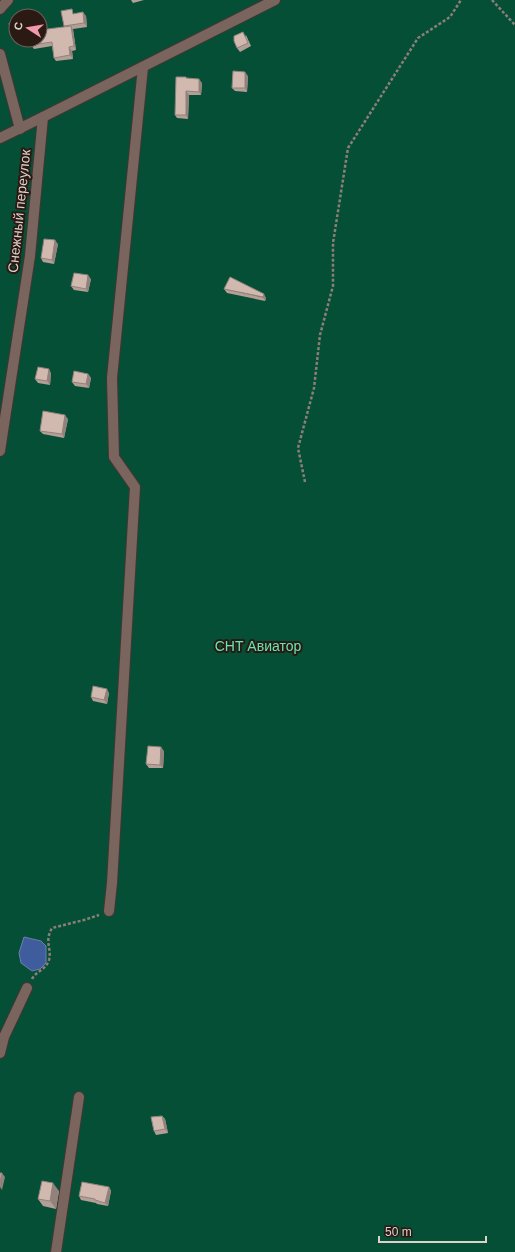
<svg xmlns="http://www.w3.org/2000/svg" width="515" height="1252" font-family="Arial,sans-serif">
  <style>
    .green { fill: #064f37; fill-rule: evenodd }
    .water { fill: #3f5c9c; stroke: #6e7faa }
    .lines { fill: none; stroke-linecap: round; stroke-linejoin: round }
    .minor-casing { stroke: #433632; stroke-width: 12 }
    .path { stroke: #8c7e78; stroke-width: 2.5; stroke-dasharray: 3 2; stroke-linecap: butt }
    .minor { stroke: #7a655e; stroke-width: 10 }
    .wall { fill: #b49f97 }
    .shaded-wall { fill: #92827b }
    .building { fill: #d1b9b0; stroke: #92827b }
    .labels { text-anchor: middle; stroke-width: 4; stroke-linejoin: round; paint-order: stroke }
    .street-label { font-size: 14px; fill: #ddd1cc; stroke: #2b1a14 }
    .park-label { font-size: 14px; fill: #64e7b2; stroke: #2b1a14 }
  </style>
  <rect width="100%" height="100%" fill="#2b1a14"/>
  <!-- green -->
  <path class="green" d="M0,0h515v1252h-515zM16,16h24v24h-24z"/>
  <!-- water -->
  <path class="water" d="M24,937l17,4 5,5v17l-6,6 -8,2 -11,-8 -2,-10z"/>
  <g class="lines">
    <defs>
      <g id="minor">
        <path d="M0,9l8,-9"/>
        <path d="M0,54l20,75"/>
        <path d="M0,138l43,-21 232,-117"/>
        <path d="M0,451l30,-195 13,-139"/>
        <path d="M109,911l3,-28 23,-396 -21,-30 -2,-79 31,-311"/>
        <path d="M0,1053l4,-16 23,-49"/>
        <path d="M56,1252l23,-155"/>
      </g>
    </defs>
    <!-- minor casing -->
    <use href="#minor" class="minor-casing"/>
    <!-- path -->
    <g class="path">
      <path d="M492,0l23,25"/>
      <path d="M305,482l-7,-34 16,-60 6,-53 13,-49v-43l15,-95 70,-110 32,-21 11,-17"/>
      <path d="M32,979c4,-8 14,-9 17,-19 3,-12 -5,-18 3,-32l32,-8 15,-5"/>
    </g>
    <!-- minor -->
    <use href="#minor" class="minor"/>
  </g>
  <!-- wall -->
  <g class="wall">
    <path d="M131,0h13l-11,3z"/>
    <path d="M75,13l11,3 1,11 -14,2 3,21 -4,1 1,8 -17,2 -2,-3 -2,-12 -18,3 -3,-4 33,-18v-1z"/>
    <path d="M16,22v16h-2l-3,-4z"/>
    <path d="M246,35l5,11 -11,6 -3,-4z"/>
    <path d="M248,76l-1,16 -12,-1 -3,-3z"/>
    <path d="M187,78l15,5 -1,12h-12l-1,24 -11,-1 -2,-3z"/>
    <path d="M58,244l-4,20 -11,-2 -2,-4z"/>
    <path d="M91,279l-3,13 -14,-2 -3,-4z"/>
    <path d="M224,289l42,9 -1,3 -38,-8z"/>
    <path d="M51,373l-1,12 -12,-2 -3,-4z"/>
    <path d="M88,374l3,4 -2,10 -14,-2 -3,-4z"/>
    <path d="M68,419l-4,19 -21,-4 -3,-3z"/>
    <path d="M109,693l-2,11 -14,-3 -2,-4z"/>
    <path d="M164,751l-1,17h-14l-3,-4z"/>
    <path d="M162,1116l3,3 3,14 -12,2 -2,-4z"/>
    <path d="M109,1187l2,4 -3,15 -11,-2 -1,-1 -15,-3 -2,-4z"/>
    <path d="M59,1191l-3,18 -13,-3 -5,-7z"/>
  </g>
  <!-- shaded-wall -->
  <g class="shaded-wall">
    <path d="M83,12l3,4 1,11 -3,-4z"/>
    <path d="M71,26l2,4 3,20 -2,-4z"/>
    <path d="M69,47l3,4 1,8 -3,-4z"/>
    <path d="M245,72l3,4 -1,16 -2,-4z"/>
    <path d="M199,79l3,4 -1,12 -2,-3z"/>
    <path d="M186,91l3,4 -1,24 -2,-4z"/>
    <path d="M55,240l3,4 -4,20 -2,-4z"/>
    <path d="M88,275l3,4 -3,13 -2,-3z"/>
    <path d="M264,294l2,4 -1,3 -2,-4z"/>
    <path d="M49,369l2,4 -1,12 -3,-4z"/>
    <path d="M88,374l3,4 -2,10 -3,-4z"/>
    <path d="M65,415l3,4 -4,19 -2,-4z"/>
    <path d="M107,689l2,4 -2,11 -3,-4z"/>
    <path d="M161,747l3,4 -1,17 -3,-3z"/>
    <path d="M162,1116l3,3 3,14 -3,-4z"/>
    <path d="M2,1173l3,4 -3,13 -2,-3v-4z"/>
    <path d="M53,1183l6,8 -3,18 -6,-8z"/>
    <path d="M109,1187l2,4 -3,15 -3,-3z"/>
  </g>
  <!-- building -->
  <g class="building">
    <path d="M72,9l1,5 10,-2 1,11 -20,3 -3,-15z"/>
    <path d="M16,22v12h-5l-2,-11z"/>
    <path d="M71,26l3,20 -5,1 1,8 -16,3 -2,-16 -21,3 -1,-5h10v-10z"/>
    <path d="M243,32l5,11 -11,5 -3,-7v-5z"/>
    <path d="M233,71l12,1v16h-13z"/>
    <path d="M176,77h10v1l13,1v13l-13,-1v24h-11z"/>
    <path d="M44,239l11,1 -3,20 -11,-2z"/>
    <path d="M74,273l14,2 -2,14 -15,-3z"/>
    <path d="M230,277l34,17 -1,3 -39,-8z"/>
    <path d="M38,367l11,2 -2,12 -12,-2z"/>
    <path d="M74,371l14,3 -2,10 -14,-2z"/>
    <path d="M43,411l22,4 -3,19 -22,-3z"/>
    <path d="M93,686l14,3 -3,11 -13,-3z"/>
    <path d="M148,746l13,1 -1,18 -14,-1z"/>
    <path d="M162,1116l3,13 -11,2 -3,-14z"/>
    <path d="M0,1173h2l-2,10z"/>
    <path d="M42,1181l11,2 -3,18 -12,-2z"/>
    <path d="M82,1182l27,5 -4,16 -10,-3v-1l-16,-3z"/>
  </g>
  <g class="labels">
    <!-- street labels -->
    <g class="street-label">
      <text transform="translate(19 211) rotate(-84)" y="5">Снежный переулок</text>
    </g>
    <!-- park labels -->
    <g class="park-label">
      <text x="258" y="651">СНТ Авиатор</text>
    </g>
  </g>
  <!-- north arrow -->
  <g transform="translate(28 28) rotate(282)"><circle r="19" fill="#2b1a14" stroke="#72635e"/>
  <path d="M0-3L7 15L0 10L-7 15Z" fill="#f29aad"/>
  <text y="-6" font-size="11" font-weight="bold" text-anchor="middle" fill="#ddd1cc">С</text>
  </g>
  <!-- scale -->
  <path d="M379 1236v6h107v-6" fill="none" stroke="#ddd1cc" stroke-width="2"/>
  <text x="385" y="1236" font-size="12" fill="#ddd1cc" stroke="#2b1a14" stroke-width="3" paint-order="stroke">50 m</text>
</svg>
